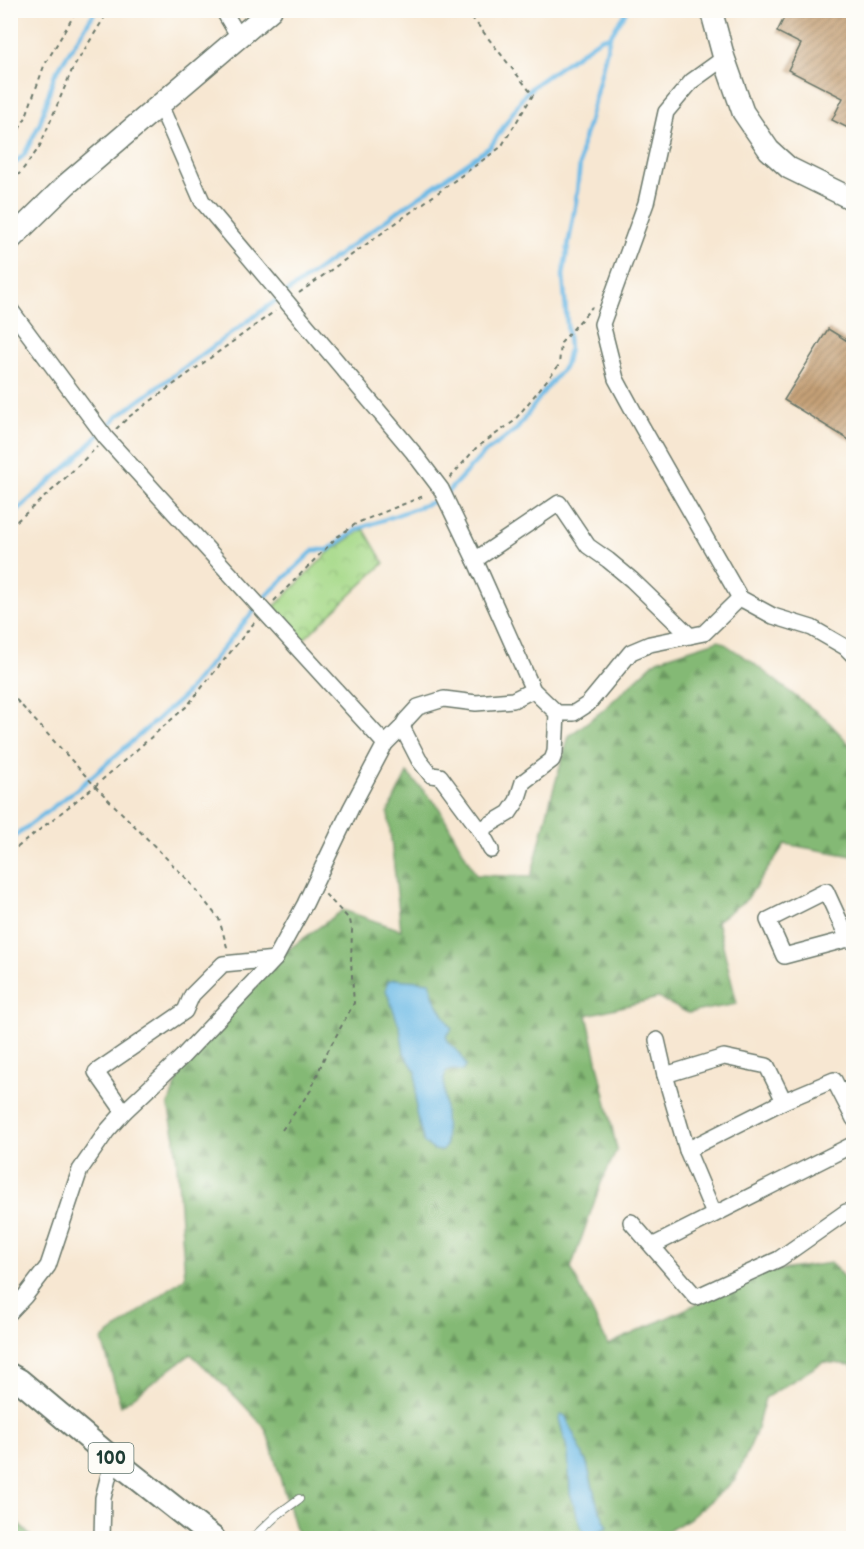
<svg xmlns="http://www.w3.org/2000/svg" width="864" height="1549" font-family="'Balsamiq Sans',sans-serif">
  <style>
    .forest { fill: url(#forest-firs); stroke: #527b54; stroke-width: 1.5 }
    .park { fill: url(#park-crowns); stroke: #628b5e; stroke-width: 1.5 }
    .water { fill: #6cbae6; stroke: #467c8d; stroke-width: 1.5 }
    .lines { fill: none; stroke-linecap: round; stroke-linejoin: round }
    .stream { stroke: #6cbae6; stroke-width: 4.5 }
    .building { fill: url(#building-hatch) }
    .lane-casing { stroke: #6b786b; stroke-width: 10 }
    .street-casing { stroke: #6b786b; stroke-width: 18 }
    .secondary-casing { stroke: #6b786b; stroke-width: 24 }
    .primary-casing { stroke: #6b786b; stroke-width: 26 }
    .path { stroke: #6b786b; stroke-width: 2; stroke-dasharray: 4.5 4.5; stroke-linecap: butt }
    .lane { stroke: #fff; stroke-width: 8 }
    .street { stroke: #fff; stroke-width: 15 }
    .secondary { stroke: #fff; stroke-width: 21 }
    .primary { stroke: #fff; stroke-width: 22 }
    .labels { text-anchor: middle; stroke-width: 4.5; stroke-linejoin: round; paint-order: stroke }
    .shield { fill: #fdfcf7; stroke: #62766e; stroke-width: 1.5 }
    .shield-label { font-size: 18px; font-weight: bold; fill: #1f3d34 }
  </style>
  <defs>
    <pattern id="forest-firs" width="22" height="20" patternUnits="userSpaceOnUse" patternTransform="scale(1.5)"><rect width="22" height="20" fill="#84b974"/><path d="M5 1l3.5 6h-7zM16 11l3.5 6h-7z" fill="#6b9860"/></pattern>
    <pattern id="park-crowns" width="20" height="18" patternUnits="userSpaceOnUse" patternTransform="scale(1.5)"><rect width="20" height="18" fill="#a6d988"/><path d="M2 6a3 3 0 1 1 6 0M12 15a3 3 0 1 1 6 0" fill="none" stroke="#8ebb76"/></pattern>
    <pattern id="building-hatch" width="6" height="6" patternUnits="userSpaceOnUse" patternTransform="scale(1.5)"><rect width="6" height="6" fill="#c5a077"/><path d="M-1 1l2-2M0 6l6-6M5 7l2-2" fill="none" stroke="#9f8462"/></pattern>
  </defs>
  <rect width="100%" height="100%" fill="#fdfcf7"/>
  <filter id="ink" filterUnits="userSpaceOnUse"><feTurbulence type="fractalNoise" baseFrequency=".0167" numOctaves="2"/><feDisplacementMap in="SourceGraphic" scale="12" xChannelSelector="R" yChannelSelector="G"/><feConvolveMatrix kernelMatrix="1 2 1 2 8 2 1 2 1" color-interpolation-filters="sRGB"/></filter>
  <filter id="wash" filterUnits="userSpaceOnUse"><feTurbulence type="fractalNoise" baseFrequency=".008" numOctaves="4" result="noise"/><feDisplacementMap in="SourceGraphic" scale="24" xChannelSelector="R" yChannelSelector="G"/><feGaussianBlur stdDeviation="1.35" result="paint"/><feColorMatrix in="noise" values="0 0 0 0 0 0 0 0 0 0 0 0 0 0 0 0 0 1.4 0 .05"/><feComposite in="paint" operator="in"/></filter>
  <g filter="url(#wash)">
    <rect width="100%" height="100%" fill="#f7e7d2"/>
    <!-- forest -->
    <g class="forest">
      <path d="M719,640l33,22 47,37 26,19 29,31 -1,107 -68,-12 -38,55 -30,22 20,83 -49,9 -30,-15 -71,17 30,135 -16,33 -30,85 37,77 158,-73 65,-9 22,25v82l-1,-5 -29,-3 -58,36 -10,37 -20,45 -46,39 -33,19h-353l-8,-9 -29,-100 -28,-30 -47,-45 -70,52 -19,-66 83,-63 -10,-139 -7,-33 24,-60 83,-86 68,-49 58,20 -13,-118 19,-39 31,33 38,69 55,2 20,-79 18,-62 33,-25 55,-51z"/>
      <path d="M11,1515l21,23h-21z"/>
    </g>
    <!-- park -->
    <path class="park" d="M364,529l20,34 -83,79 -28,-30 2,-6 53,-53z"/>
    <!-- water -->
    <g class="water">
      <path d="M394,979l36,3 4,16 18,31 -6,7 3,7 12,12 5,11 -3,5 -11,-1 -6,2 -2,6 2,68 -4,5 -8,-1 -10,-7 -8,-30v-41l-12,-19 -4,-25 -14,-38 2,-9z"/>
      <path d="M561,1415l5,2 21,47 11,43 10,20 -22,10 -6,-13 -10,-31 -2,-41 -9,-33z"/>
    </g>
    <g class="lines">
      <!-- stream -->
      <g class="stream">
        <path d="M10,167l14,-12 16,-32 14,-47 42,-66"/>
        <path d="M10,517l63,-56 45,-45 279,-204 94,-66 34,-52 12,-11 63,-44 10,-3"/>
        <path d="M10,840l72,-55 100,-87 84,-102 48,-46h14l30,-21 83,-30 42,-45 34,-25 28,-39 20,-24 4,-17 -6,-74 13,-74 6,-56 7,-23 21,-86 17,-26"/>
      </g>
    </g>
    <g id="blocks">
      <!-- building -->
      <g class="building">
        <path d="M788,10h66v121l-22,-11 11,-22 -55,-28 13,-26 -24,-12z"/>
        <path d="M828,329l26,16v98l-70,-43z"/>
      </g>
    </g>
  </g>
  <g filter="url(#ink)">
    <use href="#blocks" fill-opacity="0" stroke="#6b786b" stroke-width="1.5"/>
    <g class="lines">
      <defs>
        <path id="lane" d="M253,1538l24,-23 22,-16"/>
        <g id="street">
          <path d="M223,10l16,27"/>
          <path d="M724,58l-32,23 -26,31 -20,91 -44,121 14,55 25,46 99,173 33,18 39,12 33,19 9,9"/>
          <path d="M160,105l42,96 211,251 28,37 34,71 58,130 24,23h17l14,-9 43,-52 19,-8 54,-11 36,-35"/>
          <path d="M10,309l96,129 279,306"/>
          <path d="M475,560l84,-57 29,43 20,14 24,20 58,56"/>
          <path d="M402,727l17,33 12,15 9,1 40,54 11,20"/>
          <path d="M480,830l29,-17 8,-12 6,-19 29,-22 3,-8 2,-39"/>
          <path d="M848,940v-1l-22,-48 -58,29 16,36 64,-17 6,-1"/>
          <path d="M657,1040l8,35 22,75 27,64"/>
          <path d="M665,1075l59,-18 43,9 17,35"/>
          <path d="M124,1112l-28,-40 89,-61 7,-16 31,-31 52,-5"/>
          <path d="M687,1150l97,-49 50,-21 20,39"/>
          <path d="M631,1222l65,75 83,-38 67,-47 8,2"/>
          <path d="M652,1246l202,-102"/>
          <path d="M10,1312l15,-16 23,-30 32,-96 27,-39 17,-19 58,-55 93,-98 30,-55 46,-96 34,-64 17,-17 4,-7 12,-13 26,-8 32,4 37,-3 20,-10"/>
          <path d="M102,1538l1,-40 10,-39"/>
        </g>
        <g id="secondary">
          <path d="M711,10l13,48 19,54 26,38 20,18 65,32"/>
          <path d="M10,240l57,-56 204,-174"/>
        </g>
        <path id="primary" d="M10,1375l9,5 94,79 100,79"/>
      </defs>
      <!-- lane casing -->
      <use href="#lane" class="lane-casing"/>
      <!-- street casing -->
      <use href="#street" class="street-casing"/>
      <!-- secondary casing -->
      <use href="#secondary" class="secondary-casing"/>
      <!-- primary casing -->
      <use href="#primary" class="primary-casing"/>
      <!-- path -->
      <g class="path">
        <path d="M10,145l15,-26 19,-53 33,-56"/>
        <path d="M10,182l10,-9 19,-25 33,-78 37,-60"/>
        <path d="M299,293l202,-146 32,-52 -67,-85"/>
        <path d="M116,429l14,-13 145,-105"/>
        <path d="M450,478l26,-30 37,-26 46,-57 2,-22 31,-36"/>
        <path d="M10,527l47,-41 40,-39"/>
        <path d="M274,601l63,-64 20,-14 69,-28"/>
        <path d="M10,693l85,93 93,94 31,39 8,28v2"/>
        <path d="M10,853l85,-67 92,-80 67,-83"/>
        <path d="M282,1130l29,-40 13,-32 30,-55 -3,-41 1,-32 -2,-10 -25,-26"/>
      </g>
      <!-- lane -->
      <use href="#lane" class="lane"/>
      <!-- street -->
      <use href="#street" class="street"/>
      <!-- secondary -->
      <use href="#secondary" class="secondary"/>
      <!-- primary -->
      <use href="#primary" class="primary"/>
    </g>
  </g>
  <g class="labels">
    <!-- shield labels -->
    <rect class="shield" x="88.5" y="1443" width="45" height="30" rx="4.5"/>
    <g class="shield-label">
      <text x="111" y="1464">100</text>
    </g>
  </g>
  <!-- margin -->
  <rect width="864" height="1549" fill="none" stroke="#fdfcf7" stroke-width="36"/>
</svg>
